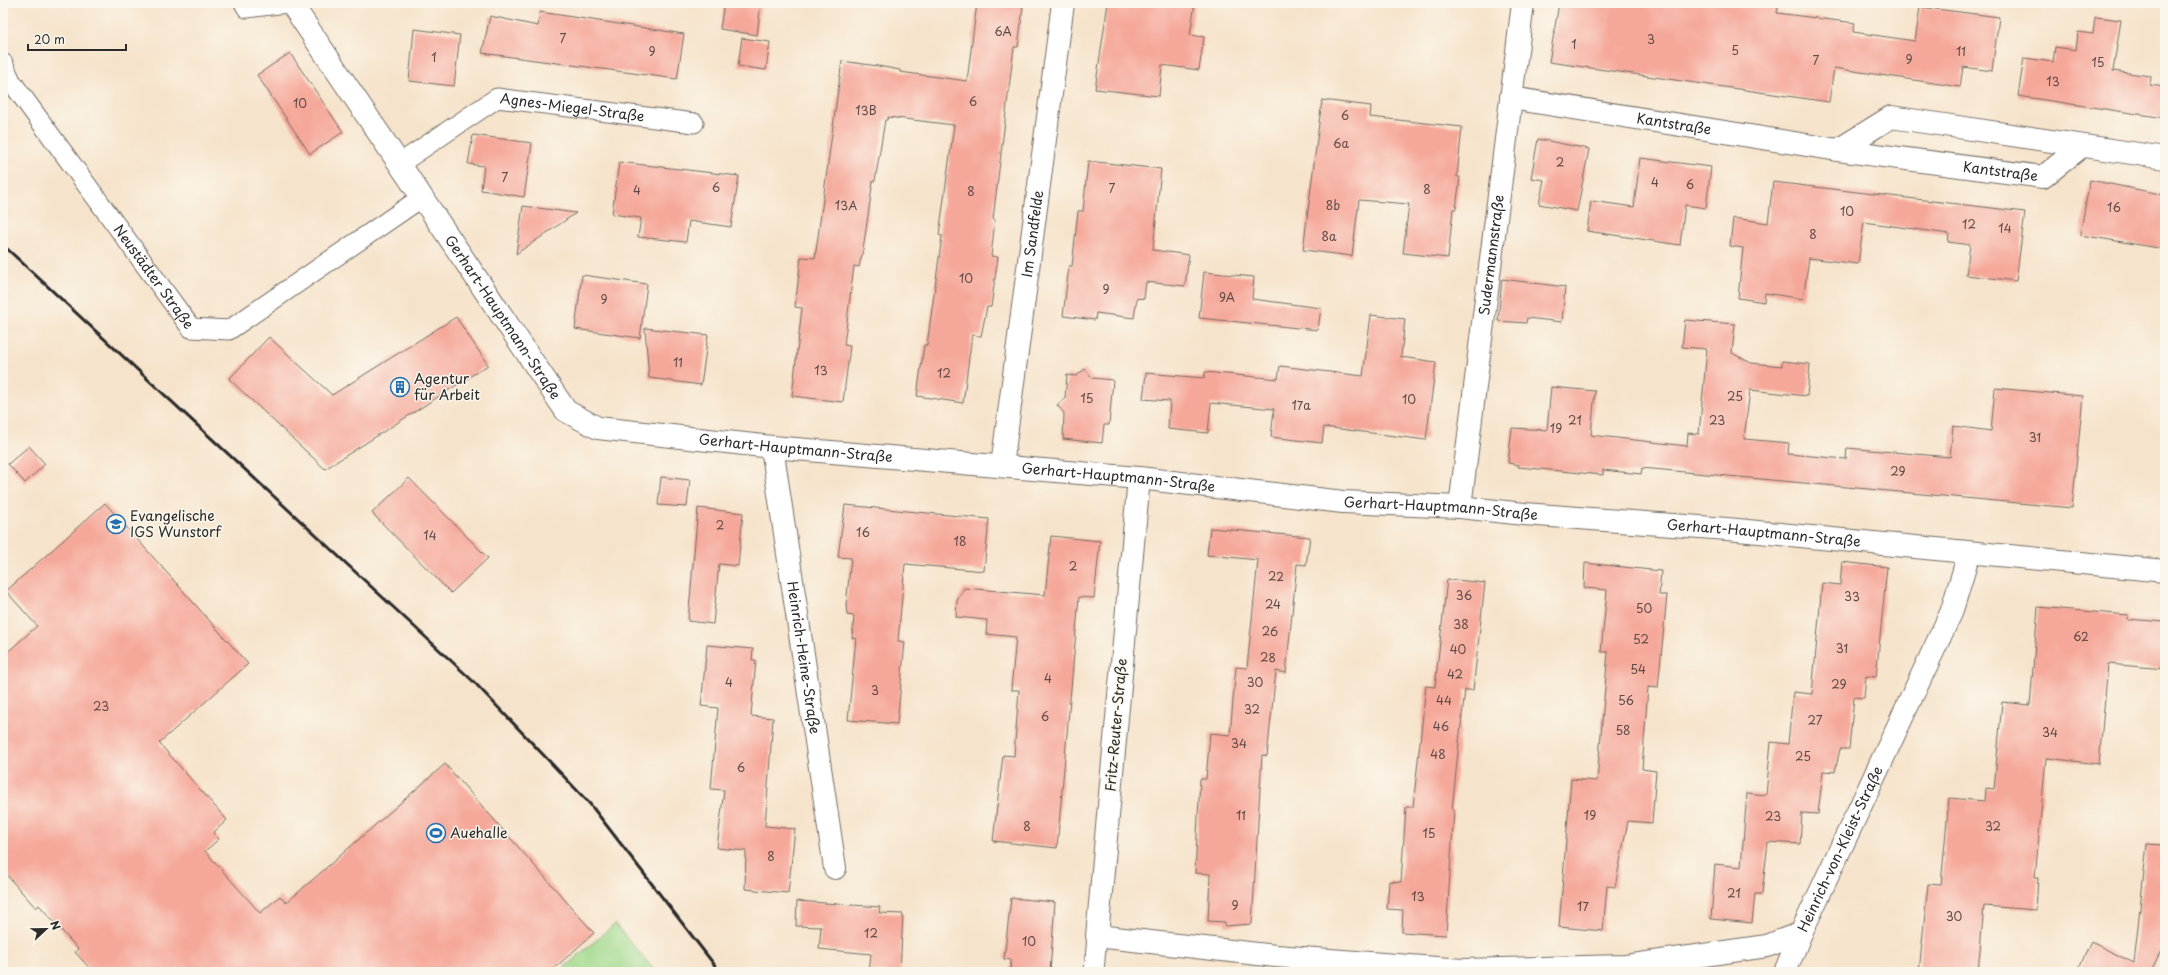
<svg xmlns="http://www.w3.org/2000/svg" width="2168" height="975" font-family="'Playpen Sans',sans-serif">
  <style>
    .green { fill: #a0d98c; stroke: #66825c }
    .building { fill: #f5a89a }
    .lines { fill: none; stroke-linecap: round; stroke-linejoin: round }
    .service-casing { stroke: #726b63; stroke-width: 21 }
    .minor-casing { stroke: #726b63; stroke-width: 24 }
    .service { stroke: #fff; stroke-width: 19 }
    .minor { stroke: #fff; stroke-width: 22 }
    .rail { stroke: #2b2b2b; stroke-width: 3 }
    .labels { text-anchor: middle; stroke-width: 3; stroke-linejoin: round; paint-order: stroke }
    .number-label { font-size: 12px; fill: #5e4a47 }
    .street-label { font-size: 14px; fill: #2b2b2b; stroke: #fbf7ec }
    .poi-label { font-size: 14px; fill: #2b2b2b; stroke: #fbf7ec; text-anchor: start }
  </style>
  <rect width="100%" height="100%" fill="#fbf7ec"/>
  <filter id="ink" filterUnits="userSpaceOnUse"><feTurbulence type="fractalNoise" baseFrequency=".025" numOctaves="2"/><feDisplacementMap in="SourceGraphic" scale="8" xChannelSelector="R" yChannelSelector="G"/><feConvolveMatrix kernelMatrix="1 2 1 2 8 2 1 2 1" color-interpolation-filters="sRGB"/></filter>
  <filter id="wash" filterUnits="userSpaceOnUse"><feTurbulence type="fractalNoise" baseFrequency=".012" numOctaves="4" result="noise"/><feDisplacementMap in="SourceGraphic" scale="16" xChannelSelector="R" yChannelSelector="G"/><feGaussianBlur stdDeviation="0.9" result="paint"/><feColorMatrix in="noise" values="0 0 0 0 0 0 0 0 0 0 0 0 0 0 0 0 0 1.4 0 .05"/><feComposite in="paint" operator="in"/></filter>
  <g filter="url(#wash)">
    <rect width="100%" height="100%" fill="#f6e3cb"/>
    <!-- green -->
    <path class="green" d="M615,924l41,48h-97z"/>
    <g id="blocks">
      <!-- building -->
      <g class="building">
        <path d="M724,3h37l-4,32 -37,-6z"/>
        <path d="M977,3h43v3l3,1 -5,40h-4l-21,172 2,1 -4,36 7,1 -7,50h-4l-6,29 -9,-1 -9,68 -46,-7 7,-51h3l15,-109 -3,-1 15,-110 -66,-8 -1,3h-2l-10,61h-2l-10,69 -4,17 -5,-1 -10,79 6,1 -7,56 -51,-6 10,-88 -7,-1 6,-50 14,1 27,-197 36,5 22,4v2l67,9z"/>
        <path d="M1108,3h87l-5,32 14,2 -5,33 -37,-5 -3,31 -64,-7z"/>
        <path d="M1559,3h220l-2,10 78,10 -2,9 62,9 5,-34 79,10 -7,54 -29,-4 -3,20 -126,-19 -5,34 -280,-40z"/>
        <path d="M540,12l144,22 -7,45 -195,-26 8,-37 48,10z"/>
        <path d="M2095,17l26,3 -8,51 38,5 -1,9 15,2v31l-147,-22 6,-38 29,4 2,-15 21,3 2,-18 15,2z"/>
        <path d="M414,29l46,6 -6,51 -45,-5z"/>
        <path d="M742,38l28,4 -4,28 -28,-4z"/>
        <path d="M290,53l53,79 -33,22 -53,-79z"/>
        <path d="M1322,100l49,6 -1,11 92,10 -5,50h3l-4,32h-3l-5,49 -45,-5 6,-49 -50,-4 -7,56 -49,-6z"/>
        <path d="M473,135l59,8 -8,54 -43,-7 3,-24 -16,-2z"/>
        <path d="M1538,139l51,10 -12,62 -38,-7 5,-24 -13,-2z"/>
        <path d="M1640,158l71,9 -5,41 -21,-3 -5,40 -93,-14 4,-30 43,6z"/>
        <path d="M1088,161l73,8 -8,81 36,5 -4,31 -39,-4 -2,17 -7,-1 -3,20 -38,-5 -1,7 -32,-4 6,-50h3l6,-55h5z"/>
        <path d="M619,162l120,14 -8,51 -42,-6 -3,21 -48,-5 3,-19 -29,-4z"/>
        <path d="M2090,180l75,15v54l-85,-14z"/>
        <path d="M1773,182l252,30 -9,69 -50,-6 4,-30 -22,-3 1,-8 -85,-12 -6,42 -49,-6 -6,41 -38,-6 -1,9 -26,-4 5,-50 -13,-2 3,-28 35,5z"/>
        <path d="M523,206l53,7 -60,41z"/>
        <path d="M1204,272l50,5 -2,22 69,9 -3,22 -119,-12z"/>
        <path d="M582,275l65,9 -7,54 -65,-9z"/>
        <path d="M1502,279l63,8 -3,35 -35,-4 -1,5 -28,-2z"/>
        <path d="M1371,315l34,4 -4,38 35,5 -10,78 -102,-13 -2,16 -51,-6 3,-28 -63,-6 -3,30 -40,-4 2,-28 -27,-2 3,-26 58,5 1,-6 73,7 2,-13 83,10z"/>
        <path d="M456,317l32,48 -163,104 -96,-90 40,-42 63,58z"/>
        <path d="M1685,320l50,4 -3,29 19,10 31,3v-5l28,3 -3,32 -57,-6 -6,49 45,4 -1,11 58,5 1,-11 103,9 3,-31 38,5 4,-43 88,8 -11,112 -430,-40 -1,6 -38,-4v5l-85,-8 1,-2 -11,-2 4,-35 35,2 4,-43 44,4 -4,44 96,11 1,-13 11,1 8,-85 -25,-2z"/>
        <path d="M645,328l63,7 -7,50 -52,-7z"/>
        <path d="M1085,369l7,9 21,2 -4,45h-5l-2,18 -39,-4 1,-26 -7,-8 8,-7 2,-23 9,1z"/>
        <path d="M29,446l16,18 -20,19 -17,-19z"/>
        <path d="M661,477l29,3 -3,27 -29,-2z"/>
        <path d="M409,478l79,80 -37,35 -79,-80z"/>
        <path d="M105,503l143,161 -89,79 68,77 -14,13 6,6 -14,12 55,62 20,-17 6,7 159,-139 149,169 -44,39h-457l-18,-20 3,-3 -39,-44 -3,3 -33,-37v-215l34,-30 -31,-35z"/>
        <path d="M845,505l144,14 -5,52 -79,-7 -7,77 7,1 -8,82 -49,-4 8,-82h-4l2,-22 -7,-1 -1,-10 5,-47 -13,-1z"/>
        <path d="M698,508l45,5 -5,53 -19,-2 -6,60 -25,-3z"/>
        <path d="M1210,528l100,9 -4,28 -9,-1 -11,109 -10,-2 -9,85 -5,-1 -10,169 -27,2v-4l-17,-1 2,-47 -15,-1 5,-94h6l4,-46 20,2 6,-68 11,1 11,-108 -51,-5z"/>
        <path d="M1051,536l49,5 -6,57 -15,-1 -22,251 -64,-7 10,-86 11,1 5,-66h-8l5,-53 -30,-3 1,-14 -31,-3 1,-16 7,-13 81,7z"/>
        <path d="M1842,562l45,5 -11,110 -10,-1 -2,22 -10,-1 -5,52h-9l-5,23 -12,-1 -5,43 -16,-1 -2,31 -32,-2 -6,52h-7l-3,29 -41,-4 4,-55 26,3 6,-74 19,2 5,-53 17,2 5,-52 19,2 10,-111 18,2z"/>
        <path d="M1585,563l76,8 -2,24h8l-9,93 -10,-1 -6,82 14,2 -4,52 -24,-2 -13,66 -8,-1 -4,45 -44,-4 12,-148 26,2 11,-129h-7l6,-62 -23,-2z"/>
        <path d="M1447,579l38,4 -12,107h-8l-6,52 -7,68h2l-8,125 -44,-3 1,-22 -16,-1 2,-28 12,1 5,-75h7l13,-121 9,1z"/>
        <path d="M2038,607l90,8 -1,4 38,3v47l-57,-5 -9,100 -53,-6 -11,120h3l-2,32 -52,-4 -6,66h-59l9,-88 13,1 8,-87 36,3 1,-13 8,1 8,-87 28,3z"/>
        <path d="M707,645l46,4 -1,11h4l-5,56 22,2 -8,108 30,3 -7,64 -43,-4 1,-38 -29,-3 7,-58 -13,-1 7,-81 -17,-2z"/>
        <path d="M2147,844l18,1v97l-14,29 3,1h-77l14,-30 43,21z"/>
        <path d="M1011,898l44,4 -5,70h-40l1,-12 -7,-1z"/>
        <path d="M797,901l83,6 -1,6 24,1 -3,58h-31l2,-18 -52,-5 2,-22 -25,-1z"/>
      </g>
    </g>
  </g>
  <g filter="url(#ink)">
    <use href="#blocks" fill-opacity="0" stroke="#726b63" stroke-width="1"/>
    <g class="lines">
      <defs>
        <g id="service">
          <path d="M244,3l3,5 40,-5"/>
          <path id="s1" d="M3,63l8,18 180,247 38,2 192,-132"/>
          <path id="s2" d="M399,164l98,-66 197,25"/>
          <path d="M1094,972l3,-36"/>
        </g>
        <g id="minor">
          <path id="s3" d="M291,3l275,408 32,17 174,19 367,31 204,24 117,5 64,7 203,15 438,42"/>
          <path id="s4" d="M1511,98l327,52 205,27 39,-31"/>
          <path d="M1838,150l53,-33 274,41"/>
          <path id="s5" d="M772,447l63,421"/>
          <path id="s6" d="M1002,466l61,-463"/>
          <path id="s7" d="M1139,478l-42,458 179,20 187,14 163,-4 141,-20 34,-13 150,-320 18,-59"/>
          <path id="s8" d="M1460,507l63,-504"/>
          <path d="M1785,972l16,-39"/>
        </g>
      </defs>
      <!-- service casing -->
      <use href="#service" class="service-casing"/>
      <!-- minor casing -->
      <use href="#minor" class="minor-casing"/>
      <!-- service -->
      <use href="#service" class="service"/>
      <!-- minor -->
      <use href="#minor" class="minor"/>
      <!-- rail -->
      <path class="rail" d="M3,245l472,438 115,121 130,168"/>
    </g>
  </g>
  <!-- icons -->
  <defs>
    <symbol id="building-ring" viewBox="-11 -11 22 22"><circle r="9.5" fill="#fbf7ec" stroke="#1f6fb2" stroke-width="1.5"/><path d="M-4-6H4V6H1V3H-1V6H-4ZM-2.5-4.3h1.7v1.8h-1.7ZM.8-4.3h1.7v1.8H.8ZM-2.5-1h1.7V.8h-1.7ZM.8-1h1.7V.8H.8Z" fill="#1f6fb2"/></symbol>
    <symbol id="school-ring" viewBox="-11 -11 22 22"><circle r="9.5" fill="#fbf7ec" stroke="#1f6fb2" stroke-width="1.5"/><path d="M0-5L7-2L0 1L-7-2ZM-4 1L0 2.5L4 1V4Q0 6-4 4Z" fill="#1f6fb2"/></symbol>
    <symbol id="stadium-ring" viewBox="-11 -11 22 22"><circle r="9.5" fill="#fbf7ec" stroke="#1f6fb2" stroke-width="1.5"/><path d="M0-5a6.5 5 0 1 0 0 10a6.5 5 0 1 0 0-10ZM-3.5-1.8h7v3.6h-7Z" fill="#1f6fb2"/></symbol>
  </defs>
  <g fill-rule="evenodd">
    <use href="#building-ring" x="389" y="376" width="22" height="22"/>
    <use href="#school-ring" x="105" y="513" width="22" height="22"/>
    <use href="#stadium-ring" x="425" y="822" width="22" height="22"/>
  </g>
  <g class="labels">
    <!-- number labels -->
    <g class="number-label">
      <text x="1003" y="36">6A</text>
      <text x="563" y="43">7</text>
      <text x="1651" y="44">3</text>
      <text x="1574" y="49">1</text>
      <text x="1735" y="55">5</text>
      <text x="652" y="56">9</text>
      <text x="1961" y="56">11</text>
      <text x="434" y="62">1</text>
      <text x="1909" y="64">9</text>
      <text x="1816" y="65">7</text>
      <text x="2098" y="67">15</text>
      <text x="2053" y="86">13</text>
      <text x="973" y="106">6</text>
      <text x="300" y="108">10</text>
      <text x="866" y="115">13B</text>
      <text x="1345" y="120">6</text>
      <text x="1341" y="148">6a</text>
      <text x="1560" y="167">2</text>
      <text x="505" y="182">7</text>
      <text x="1655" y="187">4</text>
      <text x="1690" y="189">6</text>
      <text x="716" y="192">6</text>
      <text x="1112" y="193">7</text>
      <text x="1427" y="194">8</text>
      <text x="637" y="195">4</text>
      <text x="971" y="196">8</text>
      <text x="846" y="210">13A</text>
      <text x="1333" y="210">8b</text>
      <text x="2114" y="212">16</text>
      <text x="1847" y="216">10</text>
      <text x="1969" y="229">12</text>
      <text x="2005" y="233">14</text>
      <text x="1813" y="239">8</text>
      <text x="1329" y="241">8a</text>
      <text x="966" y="283">10</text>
      <text x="1106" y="294">9</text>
      <text x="1227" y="302">9A</text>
      <text x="604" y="304">9</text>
      <text x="678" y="367">11</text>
      <text x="821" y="375">13</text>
      <text x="944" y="378">12</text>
      <text x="1735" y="401">25</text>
      <text x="1087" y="403">15</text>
      <text x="1409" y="404">10</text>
      <text x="1301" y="410">17a</text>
      <text x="1575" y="425">21</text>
      <text x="1717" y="425">23</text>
      <text x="1556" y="433">19</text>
      <text x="2035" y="442">31</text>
      <text x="1898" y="476">29</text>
      <text x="720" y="530">2</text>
      <text x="863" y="537">16</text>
      <text x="430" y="540">14</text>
      <text x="960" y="546">18</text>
      <text x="1073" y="571">2</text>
      <text x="1276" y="581">22</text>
      <text x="1464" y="600">36</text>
      <text x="1852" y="601">33</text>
      <text x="1273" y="609">24</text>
      <text x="1644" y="613">50</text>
      <text x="1461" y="629">38</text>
      <text x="1270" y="636">26</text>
      <text x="2081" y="641">62</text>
      <text x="1641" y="644">52</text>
      <text x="1842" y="653">31</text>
      <text x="1458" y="654">40</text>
      <text x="1268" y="662">28</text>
      <text x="1638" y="674">54</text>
      <text x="1455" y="679">42</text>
      <text x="1048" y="683">4</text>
      <text x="729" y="687">4</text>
      <text x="1255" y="687">30</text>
      <text x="1839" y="689">29</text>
      <text x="875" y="695">3</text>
      <text x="1444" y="705">44</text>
      <text x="1626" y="705">56</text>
      <text x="101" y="711">23</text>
      <text x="1252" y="714">32</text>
      <text x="1045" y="721">6</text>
      <text x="1815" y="725">27</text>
      <text x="1441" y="731">46</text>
      <text x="1623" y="735">58</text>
      <text x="2050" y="737">34</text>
      <text x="1239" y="748">34</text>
      <text x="1438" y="759">48</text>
      <text x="1803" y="761">25</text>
      <text x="741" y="772">6</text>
      <text x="1241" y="820">11</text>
      <text x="1590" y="820">19</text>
      <text x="1773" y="821">23</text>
      <text x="1027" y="831">8</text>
      <text x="1993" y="831">32</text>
      <text x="1429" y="838">15</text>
      <text x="771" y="861">8</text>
      <text x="1734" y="898">21</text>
      <text x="1418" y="901">13</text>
      <text x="1235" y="910">9</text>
      <text x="1583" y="911">17</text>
      <text x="1954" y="921">30</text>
      <text x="871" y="938">12</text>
      <text x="1029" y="946">10</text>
    </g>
    <!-- street labels -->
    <g class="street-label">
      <text dy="5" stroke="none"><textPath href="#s2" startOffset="194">Agnes-Miegel-Straße</textPath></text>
      <text dy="5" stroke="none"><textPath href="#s4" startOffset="165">Kantstraße</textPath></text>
      <text dy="5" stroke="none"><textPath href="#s4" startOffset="495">Kantstraße</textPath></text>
      <text dy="5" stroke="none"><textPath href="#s6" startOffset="234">Im Sandfelde</textPath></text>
      <text dy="5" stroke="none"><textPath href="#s8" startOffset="254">Sudermannstraße</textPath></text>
      <text dy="5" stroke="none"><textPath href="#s1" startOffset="262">Neustädter Straße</textPath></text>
      <text dy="5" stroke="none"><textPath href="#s3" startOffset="379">Gerhart-Hauptmann-Straße</textPath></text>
      <text dy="5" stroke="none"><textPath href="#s3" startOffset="727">Gerhart-Hauptmann-Straße</textPath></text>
      <text dy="5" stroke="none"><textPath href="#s3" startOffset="1051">Gerhart-Hauptmann-Straße</textPath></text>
      <text dy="5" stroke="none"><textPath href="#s3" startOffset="1375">Gerhart-Hauptmann-Straße</textPath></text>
      <text dy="5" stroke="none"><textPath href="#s3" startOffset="1699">Gerhart-Hauptmann-Straße</textPath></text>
      <text dy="5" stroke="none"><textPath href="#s5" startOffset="213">Heinrich-Heine-Straße</textPath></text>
      <text transform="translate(1116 725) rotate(-85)" y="5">Fritz-Reuter-Straße</text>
      <text dy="5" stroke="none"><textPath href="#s7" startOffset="1262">Heinrich-von-Kleist-Straße</textPath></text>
    </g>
    <!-- poi labels -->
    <g class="poi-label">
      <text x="414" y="384">Agentur<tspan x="414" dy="16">für Arbeit</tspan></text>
      <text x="130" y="521">Evangelische<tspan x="130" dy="16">IGS Wunstorf</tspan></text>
      <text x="450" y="838">Auehalle</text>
    </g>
  </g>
  <!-- margin -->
  <rect width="2168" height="975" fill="none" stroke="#fbf7ec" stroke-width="16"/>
  <!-- north arrow -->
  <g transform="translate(46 929) rotate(68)" stroke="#fbf7ec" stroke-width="3" paint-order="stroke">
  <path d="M0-3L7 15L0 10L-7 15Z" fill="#2b2b2b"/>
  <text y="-6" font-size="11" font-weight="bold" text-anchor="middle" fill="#2b2b2b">N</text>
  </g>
  <!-- scale -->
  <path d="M28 44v6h98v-6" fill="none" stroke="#2b2b2b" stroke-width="2"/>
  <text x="34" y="44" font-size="12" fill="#2b2b2b" stroke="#fbf7ec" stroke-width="3" paint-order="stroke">20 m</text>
</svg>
